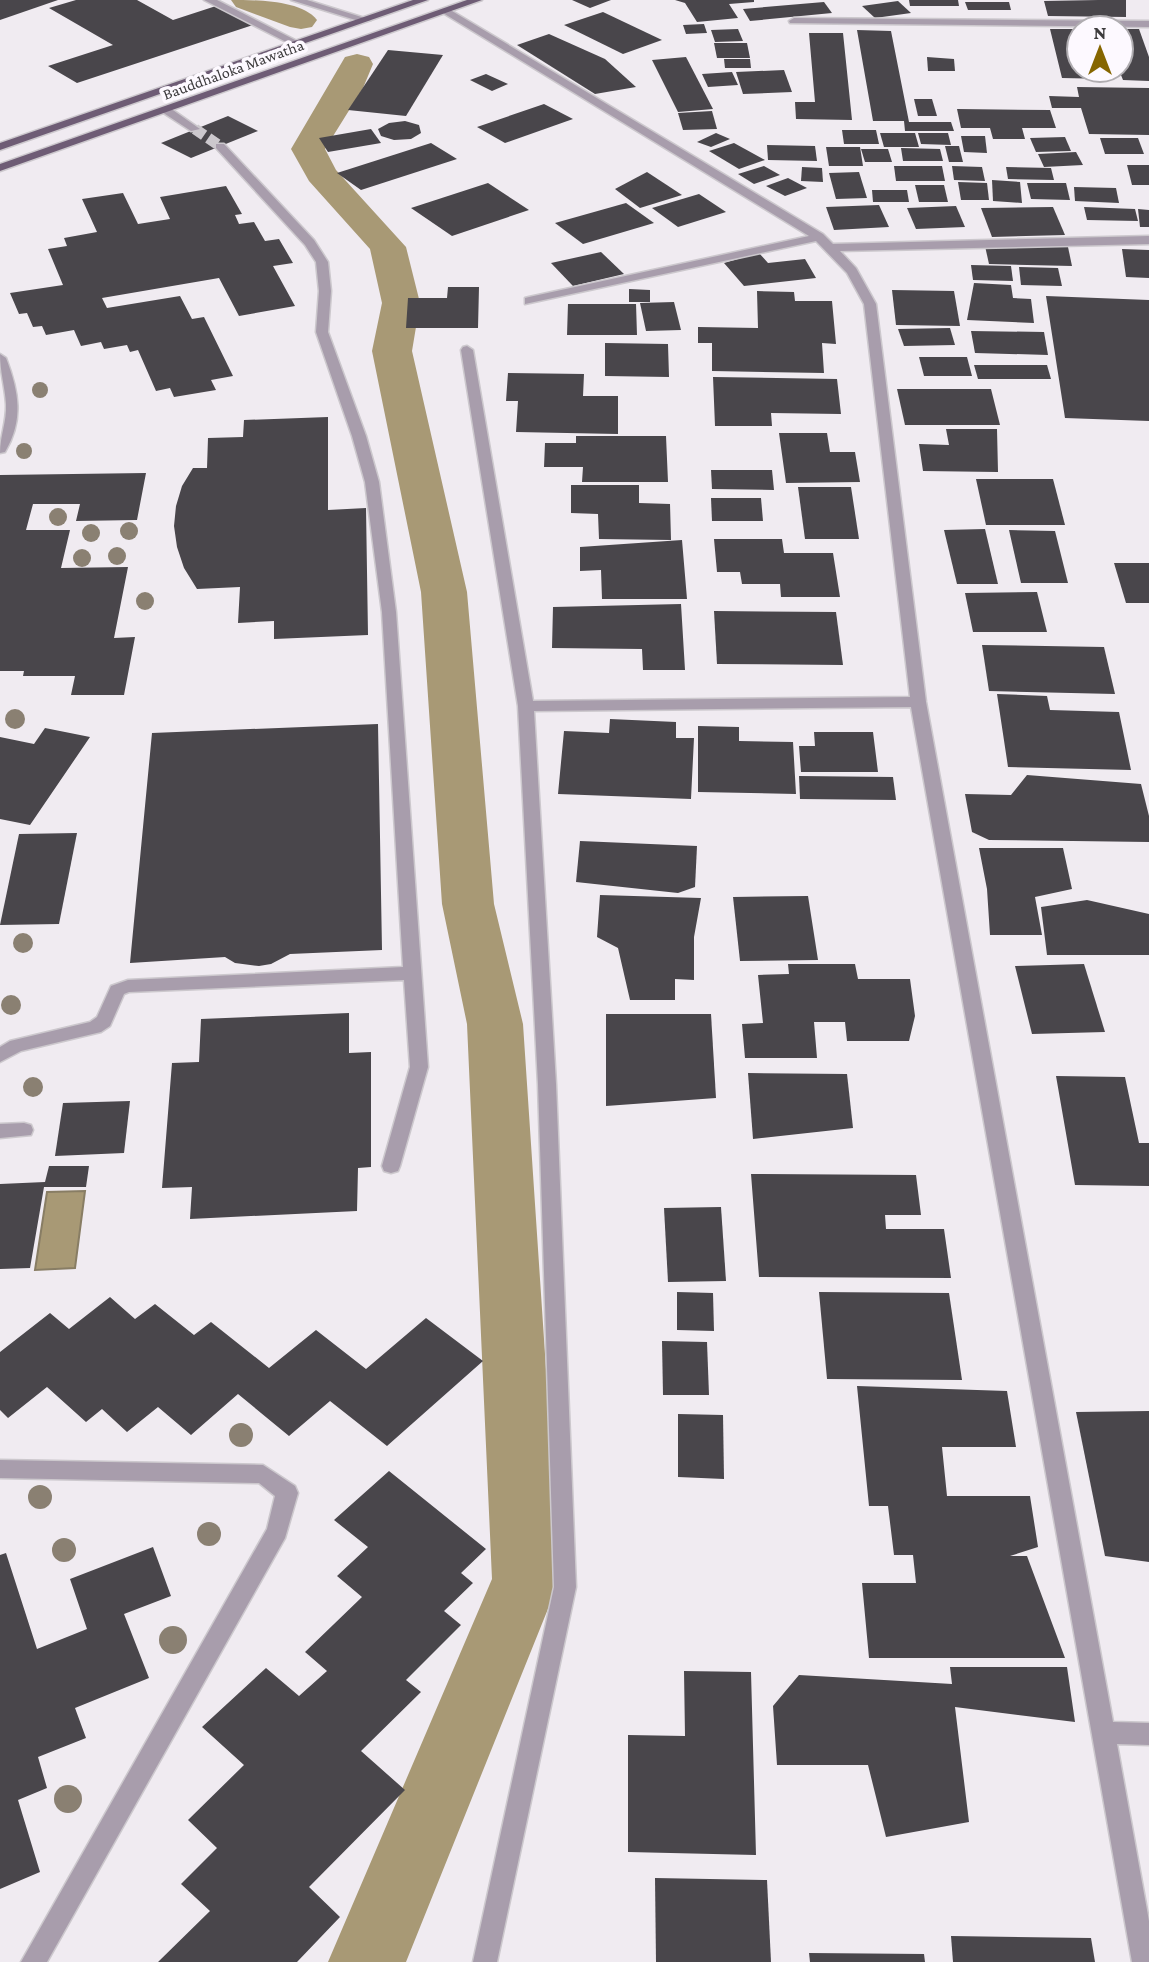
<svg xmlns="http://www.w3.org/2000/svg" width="1149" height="1962" font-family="'Crimson Pro',serif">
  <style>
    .water { fill: #a89975; stroke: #887d64; stroke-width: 2 }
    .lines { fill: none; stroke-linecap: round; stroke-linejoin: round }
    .canal { fill: #a89975; fill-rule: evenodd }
    .building { fill: #49464b }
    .minor-tunnel { stroke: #ccc8cd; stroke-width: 11; stroke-dasharray: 11 5; stroke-linecap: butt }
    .minor-casing { stroke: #ccc8cd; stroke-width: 3 }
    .major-casing { stroke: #ccc8cd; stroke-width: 3 }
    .minor { fill: #a89dac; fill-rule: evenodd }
    .major { fill: #6e5c75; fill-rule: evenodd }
    .tree { fill: #8a8072 }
    .labels { text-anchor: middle; stroke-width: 7; stroke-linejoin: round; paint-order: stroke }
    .far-street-label { font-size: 16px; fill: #3d3b3d; stroke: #fdf9ff }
  </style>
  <rect width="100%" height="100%" fill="#f0ebf1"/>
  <!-- water -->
  <path class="water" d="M85,1191l-10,77 -40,2 12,-78z"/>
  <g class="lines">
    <!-- canal -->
    <g class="canal">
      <path d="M231,0c25,0 70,0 86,20l-5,7 -11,2 -11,-2 -54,-20z"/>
      <path d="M357,54l12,3 4,7 -10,24 -38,61 11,21 70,77 14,56 -8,48 55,241 27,312 29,120 37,555 -154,383h-78l164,-383 -25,-555 -25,-120 -21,-312 -49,-241 10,-48 -12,-54 -61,-68 -18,-32 54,-92z"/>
    </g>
  </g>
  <!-- building -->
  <g class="building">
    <path d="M0,0h58l-58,20z"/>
    <path d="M76,0h61l36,20 43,-14 37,19 -176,58 -29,-17 65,-21 -64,-37z"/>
    <path d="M572,0h39l-21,8z"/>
    <path d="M675,0h79v2l-25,2 9,14 -41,4 -12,-19z"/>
    <path d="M909,0h49l1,6h-49z"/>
    <path d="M1098,0h28v17l-78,-1 -4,-15z"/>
    <path d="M898,1l13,12 -36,5 -13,-12z"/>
    <path d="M824,2l8,11 -82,8 -7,-12z"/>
    <path d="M965,2h44l2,8h-43z"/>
    <path d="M603,12l59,28 -39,14 -59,-29z"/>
    <path d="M704,24l3,9 -21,1 -3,-9z"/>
    <path d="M738,29l5,12 -28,1 -4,-12z"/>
    <path d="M1050,29h29v41h28l3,9 -48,-1z"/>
    <path d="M1121,29h18l10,28v24l-26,-1 -4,-10z"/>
    <path d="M857,30l34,1 18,91h42l3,9h-49l-1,-10h-31z"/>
    <path d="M809,33h34l9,87 -56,-1 -1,-17h20z"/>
    <path d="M549,34l56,25 31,28 -41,7 -78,-49z"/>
    <path d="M714,43h33l3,15h-33z"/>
    <path d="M388,50l55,5 -37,61 -58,-6z"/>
    <path d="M686,57l27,52 -35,3 -26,-52z"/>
    <path d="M927,57l27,2 1,12h-27z"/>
    <path d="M724,59h26l1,9h-26z"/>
    <path d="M784,70l8,22 -49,2 -7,-22z"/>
    <path d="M732,72l6,13 -30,2 -6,-13z"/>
    <path d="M486,74l22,10 -16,7 -22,-11z"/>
    <path d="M1077,87l72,1v47l-60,-1 -8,-26h-29l-3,-12 30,1z"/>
    <path d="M914,99h18l5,17h-19z"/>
    <path d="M544,104l29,15 -68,24 -28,-16z"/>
    <path d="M957,109l93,1 6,18h-34l3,11h-32l-3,-11h-29z"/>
    <path d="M712,111l5,18 -34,1 -5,-17z"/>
    <path d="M228,116l30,15 -67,27 -30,-15z"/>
    <path d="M405,121l14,4 2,8 -10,6 -17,1 -13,-4 -3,-7 11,-6z"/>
    <path d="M371,129l10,14 -53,9 -9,-14z"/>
    <path d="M842,130h34l3,14h-35z"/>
    <path d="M716,133l14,6 -19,8 -14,-5z"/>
    <path d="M880,133h35l4,14h-35z"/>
    <path d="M918,133h30l3,12 -30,-1z"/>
    <path d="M961,136h24l2,17 -23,-1z"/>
    <path d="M1065,137l6,14 -35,1 -6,-14z"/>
    <path d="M1100,138h38l6,16h-39z"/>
    <path d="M431,143l26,16 -96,31 -24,-17z"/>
    <path d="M734,143l31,17 -26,9 -30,-18z"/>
    <path d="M767,145l48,1 2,15 -49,-1z"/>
    <path d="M945,146h14l4,16h-14z"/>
    <path d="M826,147h34l3,19h-34z"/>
    <path d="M901,148l39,1 3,12h-40z"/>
    <path d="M861,149h27l4,13h-27z"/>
    <path d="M1076,152l7,13 -39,2 -6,-13z"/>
    <path d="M1127,165h22v20h-17z"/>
    <path d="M764,166l16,9 -26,9 -16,-10z"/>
    <path d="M894,166h48l3,15h-49z"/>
    <path d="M952,166l30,1 3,14 -31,-1z"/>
    <path d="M802,167l20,1 1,14 -22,-1z"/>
    <path d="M1006,167l45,1 3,12 -46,-1z"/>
    <path d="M647,172l35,23 -42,13 -25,-19z"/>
    <path d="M859,172l8,26 -31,1 -7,-26z"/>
    <path d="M788,178l19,10 -22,8 -19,-10z"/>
    <path d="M992,180l28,2 2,21 -29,-2z"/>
    <path d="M958,182l29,1 2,17h-28z"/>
    <path d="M488,183l41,27 -77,26 -41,-28z"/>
    <path d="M1027,183h39l4,17 -39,-1z"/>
    <path d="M915,185h29l4,17h-29z"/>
    <path d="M226,186l16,28 -7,1 4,9 15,-2 11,19 14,-2 14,24 -20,3 22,40 -56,10 -20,-38 -117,20 5,10 73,-12 12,23 12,-2 29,59 -22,4 5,10 -42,7 -4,-9 -14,3 -18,-41 -8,2 -3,-7 -23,4 -3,-7 -20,4 -7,-16 -28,5 -4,-9 -9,1 -6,-14 -8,1 -9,-21 53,-8 -15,-36 19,-3 -3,-8 33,-6 -15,-33 41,-6 15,31 32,-5 -10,-22z"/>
    <path d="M1074,187l42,1 3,15 -44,-2z"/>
    <path d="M872,190h35l2,12h-36z"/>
    <path d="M699,194l27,18 -48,15 -26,-19z"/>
    <path d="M626,203l28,20 -71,21 -28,-21z"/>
    <path d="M879,205l10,22 -55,3 -8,-23z"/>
    <path d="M956,206l9,21 -49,2 -9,-21z"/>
    <path d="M1053,207l12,28 -73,2 -11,-29z"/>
    <path d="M1084,207l51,2 3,12 -51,-1z"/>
    <path d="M1138,209l11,1v17h-9z"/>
    <path d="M985,246l83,1 4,19 -83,-2z"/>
    <path d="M1122,249l27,1v28l-23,-1z"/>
    <path d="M601,252l23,22 -51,12 -22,-23z"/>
    <path d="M759,253l9,10 37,-4 11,19 -72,8 -20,-23z"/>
    <path d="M971,265l40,1 2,15 -40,-1z"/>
    <path d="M1019,267l39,1 4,18 -41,-1z"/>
    <path d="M974,283l37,2 2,13 18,1 3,24 -67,-3z"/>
    <path d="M448,287h31l-1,41h-72l2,-30h39z"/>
    <path d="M629,289l21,1v12h-21z"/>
    <path d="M892,290l62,1 6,35 -64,-1z"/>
    <path d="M757,291l37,1 1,9h37l4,43 -14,-1 2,30 -112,-2v-28h-14v-16l60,1z"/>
    <path d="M1046,296l103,4v121l-84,-3z"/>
    <path d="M674,302l7,28 -35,1 -6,-28z"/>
    <path d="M568,304h68l1,31h-70z"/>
    <path d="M950,328l5,17 -51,1 -6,-17z"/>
    <path d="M971,331l73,1 4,23 -73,-2z"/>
    <path d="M605,343l63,1 1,33 -64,-1z"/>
    <path d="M919,357h48l5,19h-48z"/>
    <path d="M974,365h73l4,14h-73z"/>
    <path d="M508,373l76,1 -1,22h35v38l-102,-2 2,-31h-12z"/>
    <path d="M713,377l124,2 4,35 -70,-1 1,13h-57z"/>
    <path d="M897,389h94l9,36h-95z"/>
    <path d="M328,417v93l38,-2 2,127 -94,4v-18l-36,2 2,-36 -43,2 -13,-21 -7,-21 -3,-21 2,-20 6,-20 11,-18h14l1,-30 35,-1 1,-17z"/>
    <path d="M946,429h51l1,43 -75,-1 -4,-27 30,1z"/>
    <path d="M779,433h48l3,19h25l5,30 -74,1z"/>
    <path d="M576,436h90l2,46h-86l1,-15h-39l1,-24h31z"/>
    <path d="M711,470h61l2,20 -62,-1z"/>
    <path d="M146,473l-9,47 -61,1 4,-17h-47l-7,26h44l-9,38 67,-1 -14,71 21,-1 -11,58h-53l4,-19h-52l1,-5h-24v-196z"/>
    <path d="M976,479h77l12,46h-79z"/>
    <path d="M571,485h68v18l31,1 1,36 -72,-1 -1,-25 -27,-1z"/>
    <path d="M798,487h53l8,52h-54z"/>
    <path d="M711,498h50l2,23h-51z"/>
    <path d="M985,529l13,55h-41l-13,-54z"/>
    <path d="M1009,530l46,1 13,52h-47z"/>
    <path d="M714,539h68l2,14h49l7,44h-59l-1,-13h-38l-2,-12h-23z"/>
    <path d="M682,540l5,59h-85l-1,-29 -21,1v-24z"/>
    <path d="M1114,563h35v40h-23z"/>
    <path d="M1037,592l10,40h-74l-8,-39z"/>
    <path d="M681,604l4,66h-42l-1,-21 -90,-1 1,-41z"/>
    <path d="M714,611l122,1 7,53 -126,-1z"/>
    <path d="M982,645l122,2 11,47 -126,-3z"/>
    <path d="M997,694l50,2 3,14 69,2 12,58 -123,-3z"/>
    <path d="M610,719l66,3v16h18l-3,61 -133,-5 6,-63 45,2z"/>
    <path d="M378,724l4,226 -92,4 -19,10 -12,2 -24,-3 -10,-6 -95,6 22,-230z"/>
    <path d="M698,726l41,1v14l54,1 3,52 -98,-2z"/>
    <path d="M45,728l45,9 -60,88 -30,-6v-82l34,7z"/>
    <path d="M814,732h59l5,40h-77l-2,-26h16z"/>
    <path d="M1027,775l114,9 8,32v26l-160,-2 -17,-8 -7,-38 46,1z"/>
    <path d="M799,776l94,1 3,23 -96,-1z"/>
    <path d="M77,833l-18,91 -59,1 19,-91z"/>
    <path d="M580,841l117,5 -2,41 -17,6 -102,-11z"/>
    <path d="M979,848h84l9,41 -37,8 7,38h-52l-3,-46z"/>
    <path d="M600,895l101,3 -7,39v43l-19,-1v21h-45l-12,-52 -21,-11z"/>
    <path d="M808,896l10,64 -78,1 -7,-64z"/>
    <path d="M1087,900l62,14v41h-102l-6,-48z"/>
    <path d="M788,964h67l3,15h52l5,37 -6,25h-62l-2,-19h-31l3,36h-72l-3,-34 21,-1 -5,-48 31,-1z"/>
    <path d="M1084,964l21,68 -73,2 -17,-68z"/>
    <path d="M349,1013v40l22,-1v115l-13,1 -1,43 -167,8 2,-32 -30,1 10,-125 27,-1 2,-43z"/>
    <path d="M606,1014h105l5,84 -110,8z"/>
    <path d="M748,1073l99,1 6,54 -100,11z"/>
    <path d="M1056,1076l69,1 14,66h10v43l-74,-1z"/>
    <path d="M130,1101l-6,52 -69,3 8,-53z"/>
    <path d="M49,1166h40l-3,21h-42l-14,81 -30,1v-85l45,-2z"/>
    <path d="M751,1174l165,1 5,40h-36l1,14h58l7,49 -192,-1z"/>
    <path d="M721,1207l5,74 -58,1 -4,-74z"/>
    <path d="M677,1292l36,1 1,38 -37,-1z"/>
    <path d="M819,1292l130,1 13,87 -135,-1z"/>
    <path d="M110,1297l25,22 20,-15 39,31 17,-13 58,46 47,-38 50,39 60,-51 57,43 -96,85 -57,-45 -41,35 -51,-42 -47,41 -33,-28 -31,25 -25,-23 -16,13 -39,-35 -39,31 -8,-8v-58l50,-39 19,16z"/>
    <path d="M662,1341l45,1 2,53h-46z"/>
    <path d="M857,1386l150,5 9,56h-74l5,49h83l8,51 -28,9h17l38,102h-196l-7,-75h54l-3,-28h-19l-6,-49h-19z"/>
    <path d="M1149,1411v151l-44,-6 -29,-144z"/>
    <path d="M678,1414l45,1 1,64 -46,-2z"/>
    <path d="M389,1471l97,78 -25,24 12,10 -29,28 17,14 -55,55 15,12 -60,59 44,39 -96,97 31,30 -43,45h-139l52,-51 -29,-27 36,-36 -29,-28 56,-55 -42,-38 64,-59 33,28 28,-25 -22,-19 57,-55 -25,-21 31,-29 -34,-27z"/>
    <path d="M153,1547l18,49 -47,18 25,64 -74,30 11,30 -48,19 9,31 -29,12 22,72 -40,17v-334l6,-2 31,96 50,-20 -17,-50z"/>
    <path d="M950,1667h117l8,55 -120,-15 14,115 -83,15 -18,-72h-91l-4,-59 26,-31 153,9z"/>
    <path d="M684,1671l67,1 5,183 -128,-3v-117l57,1z"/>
    <path d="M655,1878l112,2 4,82h-115z"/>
    <path d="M951,1936l140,2 4,24h-142z"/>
    <path d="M809,1953l115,1 1,8h-115z"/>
  </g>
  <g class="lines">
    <!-- minor-tunnel -->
    <path class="minor-tunnel" d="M195,129l25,17"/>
    <defs>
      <g id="minor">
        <path d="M204,0h13l84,43 -9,2z"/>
        <path d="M291,0h16l64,20 -9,2z"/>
        <path d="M447,8l376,226 10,10 316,-8v8l-309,7 16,17 20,36 50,398 187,1020 36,1v22l-32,-1 32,177v41h-17l-221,-1255 -377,4 22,373 20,503 -79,375h-24l81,-375 -16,-503 -20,-378 -57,-356 2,-3 4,-1 6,4 60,351 377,-4 -46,-393 -17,-31 -31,-32 -291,63v-6l4,-1 280,-61 -366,-223 -1,-2z"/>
        <path d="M794,18l355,3v6l-359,-4 -1,-2z"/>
        <path d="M162,108h8l30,21 -9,2 -29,-19z"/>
        <path d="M216,144h8l90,96 14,22 3,29 -3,41 38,104 13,46 17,130 32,455 -28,99 -2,5 -7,2 -7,-2 -2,-5 28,-99 -6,-87 -275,12 -5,2 -14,32 -9,6 -80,19 -21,11v-15l10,-6 80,-19 7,-5 14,-31 17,-6 275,-13 -21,-355 -17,-130 -13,-46 -36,-104 3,-41 -3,-29 -11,-17 -89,-97z"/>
        <path d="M0,354l6,4c13,34 18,62 -1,94l-5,1c0,-17 7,-32 6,-49 -1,-17 -6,-32 -6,-50z"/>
        <path d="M24,1123l7,2 2,5 -2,5 -31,3v-14z"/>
        <path d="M0,1460l263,5 32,21 3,7 -13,45 -238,424h-26l246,-433 8,-33 -16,-13 -259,-5z"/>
      </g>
      <g id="major">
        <path d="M413,0h15l-428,150v-7z"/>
        <path d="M467,0h15l-482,171v-7z"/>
      </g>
    </defs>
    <!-- minor casing -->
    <use href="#minor" class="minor-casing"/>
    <!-- major casing -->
    <use href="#major" class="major-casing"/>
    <!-- minor -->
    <use href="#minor" class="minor"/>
    <!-- major -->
    <use href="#major" class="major"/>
  </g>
  <!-- trees -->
  <g class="tree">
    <circle cx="40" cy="390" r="8"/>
    <circle cx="24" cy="451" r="8"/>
    <circle cx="58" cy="517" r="9"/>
    <circle cx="129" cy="531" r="9"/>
    <circle cx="91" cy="533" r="9"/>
    <circle cx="117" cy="556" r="9"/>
    <circle cx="82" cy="558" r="9"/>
    <circle cx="145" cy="601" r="9"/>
    <circle cx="15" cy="719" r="10"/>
    <circle cx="23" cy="943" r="10"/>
    <circle cx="11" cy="1005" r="10"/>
    <circle cx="33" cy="1087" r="10"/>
    <circle cx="241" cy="1435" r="12"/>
    <circle cx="40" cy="1497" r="12"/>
    <circle cx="209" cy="1534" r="12"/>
    <circle cx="64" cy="1550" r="12"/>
    <circle cx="173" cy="1640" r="14"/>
    <circle cx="68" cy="1799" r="14"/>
  </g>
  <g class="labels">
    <!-- far-street labels -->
    <g class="far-street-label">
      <text transform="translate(233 69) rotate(-20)" y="6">Bauddhaloka Mawatha</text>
    </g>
  </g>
  <!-- north arrow -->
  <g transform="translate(1100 49)"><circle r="33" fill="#fdf9ff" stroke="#b0adb1" stroke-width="2"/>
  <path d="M0-5L12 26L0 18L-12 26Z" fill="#866600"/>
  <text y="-10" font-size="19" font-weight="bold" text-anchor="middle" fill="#3d3b3d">N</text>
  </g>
</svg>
